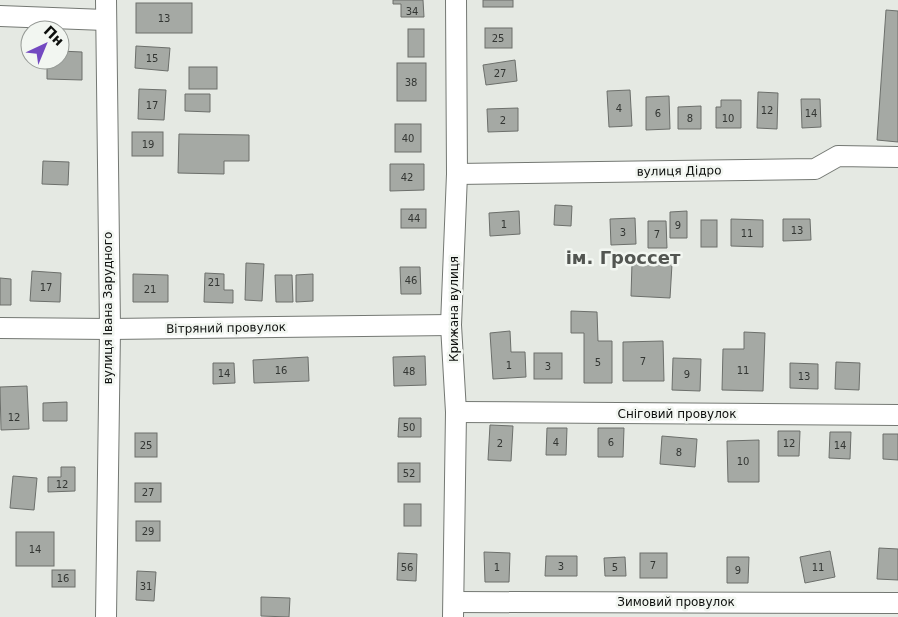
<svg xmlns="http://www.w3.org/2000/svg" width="898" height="617" font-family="'DejaVu Sans',sans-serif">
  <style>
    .building { fill: #a5a9a4; stroke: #6c6f6b }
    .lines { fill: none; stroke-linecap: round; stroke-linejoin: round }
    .minor-casing { stroke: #747873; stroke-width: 22 }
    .minor { stroke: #fff; stroke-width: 20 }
    .labels { text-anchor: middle; stroke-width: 5; stroke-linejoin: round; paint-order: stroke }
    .number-label { font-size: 10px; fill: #333633 }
    .street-label { font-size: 12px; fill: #0d0f0d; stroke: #f2f6f1 }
    .district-label { font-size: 18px; font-weight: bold; fill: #525551; stroke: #f2f6f1 }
  </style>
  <rect width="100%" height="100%" fill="#e5e9e3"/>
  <!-- building -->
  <g class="building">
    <path d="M393,0h30l1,17h-23v-13h-8z"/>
    <rect x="483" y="0" width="30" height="7"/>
    <rect x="136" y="3" width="56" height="30"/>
    <path d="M886,10l12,1v131l-21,-2z"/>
    <rect x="485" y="28" width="27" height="20"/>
    <rect x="408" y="29" width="16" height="28"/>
    <path d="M136,46l34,2 -2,23 -33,-3z"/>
    <path d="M60,51l22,1v28l-35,-1v-19h13z"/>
    <path d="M515,60l2,21 -31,4 -3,-20z"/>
    <rect x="397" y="63" width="29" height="38"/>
    <rect x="189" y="67" width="28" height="22"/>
    <path d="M139,89l27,1 -2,30 -26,-1z"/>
    <path d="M630,90l2,36 -23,1 -2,-36z"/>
    <path d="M758,92l20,1 -1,36 -20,-1z"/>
    <path d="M185,94h25v18l-25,-1z"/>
    <path d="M669,96l1,33 -24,1v-33z"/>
    <path d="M801,99h19l1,28 -19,1z"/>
    <path d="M721,100h20v28h-25v-21h5z"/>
    <path d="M701,106v23h-23v-22z"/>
    <path d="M518,108v23l-30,1 -1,-23z"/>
    <rect x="395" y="124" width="26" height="28"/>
    <rect x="132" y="132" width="31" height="24"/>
    <path d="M179,134l70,1v26h-25v13l-46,-1z"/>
    <path d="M43,161l26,1 -1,23 -26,-1z"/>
    <path d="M390,164h34v26l-34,1z"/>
    <path d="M555,205l17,1 -1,20 -17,-1z"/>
    <rect x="401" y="209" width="25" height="19"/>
    <path d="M519,211l1,23 -30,2 -1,-23z"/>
    <path d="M687,211v27h-17v-26z"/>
    <path d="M635,218l1,26 -25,1 -1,-26z"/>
    <path d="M731,219l32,1v27l-32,-1z"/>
    <path d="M783,219h27l1,21 -28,1z"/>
    <rect x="701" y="220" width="16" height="27"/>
    <path d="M648,221h18l1,27h-19z"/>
    <path d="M246,263l18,1 -2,37 -17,-1z"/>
    <path d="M632,263l40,1 -2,34 -39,-2z"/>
    <path d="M400,267h20l1,27h-20z"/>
    <path d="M32,271l29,2 -1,29 -30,-1z"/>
    <path d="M205,273l19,1v16h9v13l-29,-1z"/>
    <path d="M133,274l35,1v27h-35z"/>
    <path d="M313,274v27l-17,1v-27z"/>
    <path d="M275,275h17l1,27h-17z"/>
    <path d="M0,278l11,1v26h-11z"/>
    <path d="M571,311l26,1 1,29h14v42h-28v-50h-13z"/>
    <path d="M510,331l1,21h14l1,25 -33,2 -3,-46z"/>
    <path d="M744,332l21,1 -2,58 -41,-1 1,-41h21z"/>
    <path d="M663,341l1,40h-41v-39z"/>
    <rect x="534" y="353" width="28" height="26"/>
    <path d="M425,356l1,29 -32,1 -1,-29z"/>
    <path d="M308,357l1,24 -55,2 -1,-23z"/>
    <path d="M673,358l28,1 -1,32 -28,-1z"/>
    <path d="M836,362l24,1 -1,27 -24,-1z"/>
    <path d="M213,363h21l1,20 -22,1z"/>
    <path d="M790,363l28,1v25l-28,-1z"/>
    <path d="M27,386l2,43 -28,1 -1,-43z"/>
    <path d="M67,402v19h-24v-18z"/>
    <path d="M399,418h22v19h-23z"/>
    <path d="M490,425l23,1 -2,35 -23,-1z"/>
    <path d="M547,428h20l-1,27h-20z"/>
    <path d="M598,428h26l-1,29h-25z"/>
    <path d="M778,431h22l-1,25h-21z"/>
    <path d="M830,432h21l-1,27 -21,-1z"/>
    <rect x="135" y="433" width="22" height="24"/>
    <path d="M883,434h15v26l-15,-1z"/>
    <path d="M662,436l35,3 -2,28 -35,-3z"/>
    <path d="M759,440v42h-31l-1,-41z"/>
    <rect x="398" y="463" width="22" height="19"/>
    <path d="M61,467h14v24l-27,1v-15h13z"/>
    <path d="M13,476l24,2 -3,32 -24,-2z"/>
    <rect x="135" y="483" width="26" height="19"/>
    <rect x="404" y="504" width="17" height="22"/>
    <rect x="136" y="521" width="24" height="20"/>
    <rect x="16" y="532" width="38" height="34"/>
    <path d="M879,548l19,1v31l-21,-1z"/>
    <path d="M830,551l5,26 -30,6 -5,-26z"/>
    <path d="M484,552l26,1 -1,29h-24z"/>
    <path d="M398,553l19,1 -1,27 -19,-1z"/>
    <rect x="640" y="553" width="27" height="25"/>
    <path d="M546,556h31v20h-32z"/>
    <path d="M625,557l1,19h-21l-1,-18z"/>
    <path d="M727,557h22l-1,26h-21z"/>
    <rect x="52" y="570" width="23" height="17"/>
    <path d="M137,571l19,1 -2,29 -18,-1z"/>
    <path d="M261,597l29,1 -1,19 -28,-1z"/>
  </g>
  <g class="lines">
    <defs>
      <g id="minor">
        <path d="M106,0l4,329 -4,288"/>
        <path d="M0,16l105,4"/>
        <path d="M457,174l358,-5 23,-13 60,1"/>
        <path d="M0,328l110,1 341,-4"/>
        <path d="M456,412l442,3"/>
        <path d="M454,602l444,1"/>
        <path d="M453,617l3,-205 -5,-87 6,-151 -1,-174"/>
      </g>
    </defs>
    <!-- minor casing -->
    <use href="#minor" class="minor-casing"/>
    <!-- minor -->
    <use href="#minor" class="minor"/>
  </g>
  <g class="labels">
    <!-- number labels -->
    <g class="number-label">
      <text x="412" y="15">34</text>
      <text x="164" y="22">13</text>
      <text x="498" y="42">25</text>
      <text x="152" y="62">15</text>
      <text x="500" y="77">27</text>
      <text x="411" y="86">38</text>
      <text x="152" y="109">17</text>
      <text x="619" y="112">4</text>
      <text x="767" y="114">12</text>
      <text x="658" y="117">6</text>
      <text x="811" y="117">14</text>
      <text x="690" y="122">8</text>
      <text x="728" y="122">10</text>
      <text x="503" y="124">2</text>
      <text x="408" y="142">40</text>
      <text x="148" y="148">19</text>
      <text x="407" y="181">42</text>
      <text x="414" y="222">44</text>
      <text x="504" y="228">1</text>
      <text x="678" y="229">9</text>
      <text x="797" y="234">13</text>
      <text x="623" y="236">3</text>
      <text x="747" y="237">11</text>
      <text x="657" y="238">7</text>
      <text x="411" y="284">46</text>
      <text x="214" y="286">21</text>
      <text x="46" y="291">17</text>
      <text x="150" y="293">21</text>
      <text x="643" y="365">7</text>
      <text x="598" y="366">5</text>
      <text x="509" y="369">1</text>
      <text x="548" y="370">3</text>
      <text x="281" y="374">16</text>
      <text x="743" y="374">11</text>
      <text x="409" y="375">48</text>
      <text x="224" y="377">14</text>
      <text x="687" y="378">9</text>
      <text x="804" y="380">13</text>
      <text x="14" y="421">12</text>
      <text x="409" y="431">50</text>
      <text x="556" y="446">4</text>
      <text x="611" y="446">6</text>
      <text x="500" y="447">2</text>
      <text x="789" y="447">12</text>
      <text x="146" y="449">25</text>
      <text x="840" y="449">14</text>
      <text x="679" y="456">8</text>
      <text x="743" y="465">10</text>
      <text x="409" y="477">52</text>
      <text x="62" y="488">12</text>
      <text x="148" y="496">27</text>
      <text x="148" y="535">29</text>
      <text x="35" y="553">14</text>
      <text x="653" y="569">7</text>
      <text x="561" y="570">3</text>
      <text x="407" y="571">56</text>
      <text x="497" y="571">1</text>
      <text x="615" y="571">5</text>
      <text x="818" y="571">11</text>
      <text x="738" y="574">9</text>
      <text x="63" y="582">16</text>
      <text x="146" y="590">31</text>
    </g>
    <!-- street labels -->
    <g class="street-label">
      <text transform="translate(679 171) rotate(-1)" y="4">вулиця Дідро</text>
      <text transform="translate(108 308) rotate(-90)" y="4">вулиця Івана Зарудного</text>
      <text transform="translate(454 309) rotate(-90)" y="4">Крижана вулиця</text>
      <text transform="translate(226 328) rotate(-1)" y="4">Вітряний провулок</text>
      <text x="677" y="418">Сніговий провулок</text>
      <text x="676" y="606">Зимовий провулок</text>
    </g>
    <!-- district labels -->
    <g class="district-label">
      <text x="623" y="264">ім. Гроссет</text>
    </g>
  </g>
  <!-- north arrow -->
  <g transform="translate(45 45) rotate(44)"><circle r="24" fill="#f2f6f1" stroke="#969a96"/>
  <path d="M0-4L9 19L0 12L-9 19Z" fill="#7349c1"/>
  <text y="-8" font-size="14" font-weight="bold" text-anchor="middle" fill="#0d0f0d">Пн</text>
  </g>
</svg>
